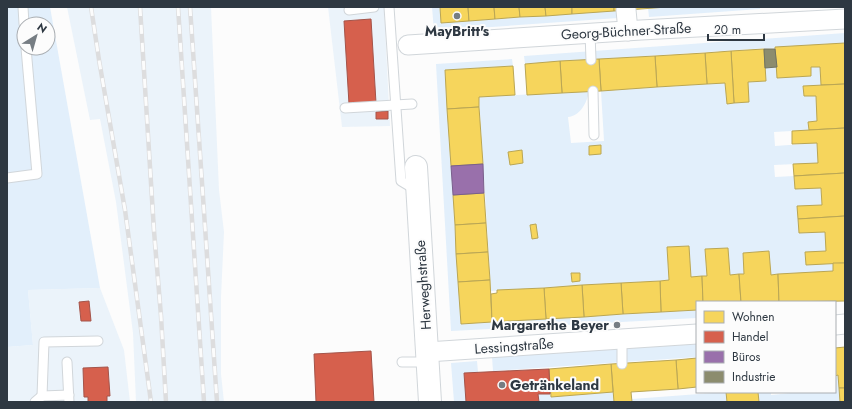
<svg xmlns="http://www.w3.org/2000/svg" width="852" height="409" font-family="Jost,sans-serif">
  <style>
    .built { fill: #ebf3fa }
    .green { fill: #e2effb; fill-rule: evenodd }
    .homes { fill: #f6d55c; stroke: #baa654 }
    .shops { fill: #d6604d; stroke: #a4544a }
    .offices { fill: #9970ab; stroke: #795f8c }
    .industry { fill: #8c8c6e; stroke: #707361 }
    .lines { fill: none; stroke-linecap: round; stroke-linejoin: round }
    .service-casing { stroke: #d1d6da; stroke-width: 11 }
    .minor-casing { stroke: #d1d6da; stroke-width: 21 }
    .tertiary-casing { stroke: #d1d6da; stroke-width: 24 }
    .service { stroke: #fff; stroke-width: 9 }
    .minor { stroke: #fff; stroke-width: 19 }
    .tertiary { stroke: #fff; stroke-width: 22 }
    .rail-casing { stroke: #ddddde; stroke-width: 4.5 }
    .rail { stroke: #fcfcfc; stroke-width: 3; stroke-dasharray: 9; stroke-linecap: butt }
    .poi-dot { fill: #767d83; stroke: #fcfcfc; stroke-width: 1.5 }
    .labels { text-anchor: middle; stroke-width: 4; stroke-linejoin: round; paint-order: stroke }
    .poi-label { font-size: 14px; font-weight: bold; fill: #2e3842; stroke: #fcfcfc }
    .street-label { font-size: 14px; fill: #2e3842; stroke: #fcfcfc }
  </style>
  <rect width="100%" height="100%" fill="#fcfcfc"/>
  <!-- built -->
  <g class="built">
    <path d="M67,7h144l8,183 5,42 -3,65v77l3,28h-88l-3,-69 -17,-131 -16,-83 -10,1z"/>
    <path d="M328,7h56l6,119 -48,1z"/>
    <path d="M100,288l24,62 6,52h-123v-55l26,-2 -5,-55z"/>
  </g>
  <!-- green -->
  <g class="green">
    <path d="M7,7h43l50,281 -72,2 5,55 -26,2zM24,24h24v24h-24z"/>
    <path d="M432,7h8l1,16 177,-13v8l-184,13z"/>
    <path d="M665,7h95v2l-111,8 -1,-9z"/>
    <path d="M845,33v10l-320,21 -1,-8z"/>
    <path d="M512,59l1,7 -68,4 16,254 236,-14v8l-246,13 -15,-267z"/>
    <path d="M777,67l1,11 33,-2v-9h9l1,18 -18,2 1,9h12l1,25 -9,1 1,8 -35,2 1,14 42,-3 1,20 -44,2 1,12 19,-1 1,13 26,-1 1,17 -24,1 1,27 26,-1 8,31v8l-62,4 -2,-24 -26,2 1,21 -14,1 -2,-27 -23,1 2,27 -16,1 -3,-31 -21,1 2,33 -178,11 -12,-194 110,-6c-2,12 -9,25 -21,26l3,26 33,-2 -3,-50 124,-8 2,20 21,-1v-20l18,-1 -1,-13z"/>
    <path d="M697,344v13l-204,14 -1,-14z"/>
    <path d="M477,361l1,11 -14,1 2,29h-12l-3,-39z"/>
    <path d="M838,375l2,27h-81l-1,-10h13v3l30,-3h34v-16z"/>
    <path d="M613,392l1,10h-75l-1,-8h12l1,3z"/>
    <path d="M726,392l1,10h-95v-3z"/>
  </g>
  <!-- homes -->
  <g class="homes">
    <path d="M440,7h28l1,14 -28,2z"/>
    <path d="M468,7h26l1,12 -26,2z"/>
    <path d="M494,7h25l1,10 -25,2z"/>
    <path d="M519,7h26l1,9 -26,1z"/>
    <path d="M545,7h27v7l-26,2z"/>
    <path d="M572,7h42v4l-42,3z"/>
    <path d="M614,7h53l-53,4z"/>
    <path d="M845,43v41l-24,1 -1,-18h-9v9l-34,2 -2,-31z"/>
    <path d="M764,49l2,32 -18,1 1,20 -15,1 -3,-52z"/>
    <path d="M731,51l3,52 -7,1 -2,-21 -18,1 -2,-31z"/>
    <path d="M705,53l2,31 -50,3 -2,-31z"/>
    <path d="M655,56l2,31 -56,4 -2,-32z"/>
    <path d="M599,59l2,32 -39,2 -2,-32z"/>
    <path d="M560,61l2,32 -35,2 -2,-31z"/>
    <path d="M513,66l2,29 -36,2v10l-32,2 -2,-39z"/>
    <path d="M845,84v44l-36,2 -1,-8 9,-1 -1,-25h-12l-1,-10z"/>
    <path d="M479,107l4,57 -32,2 -4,-57z"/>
    <path d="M845,128v45l-51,3 -1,-12 25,-1 -1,-20 -25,1v-13z"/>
    <path d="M601,145v9l-12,1v-9z"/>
    <path d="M522,150l1,13 -13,2 -2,-13z"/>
    <path d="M845,173v43l-47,3 -1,-13 25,-1 -1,-17 -26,1 -1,-13z"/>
    <path d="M484,193l2,30 -31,2 -2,-30z"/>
    <path d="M845,216v47l-39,2 -1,-13 21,-1 -1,-19 -26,1 -1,-14z"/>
    <path d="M486,223l2,29 -32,2 -1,-29z"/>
    <path d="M536,224l2,14 -6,1 -2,-14z"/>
    <path d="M689,246l2,31 11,-1 1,26h-6v8l-36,2 -1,-31 9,-1 -2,-33z"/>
    <path d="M728,248l2,27 9,-1 2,28h-38l-1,-26h5l-2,-27z"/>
    <path d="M769,251l2,24 7,-1 1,28h-38l-2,-28h5l-1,-21z"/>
    <path d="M488,252l2,28 -32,2 -2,-28z"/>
    <path d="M833,263h12v38l-66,1 -1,-28 55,-3z"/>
    <path d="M571,273h9v8l-8,1z"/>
    <path d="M490,280l2,42 -31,2 -3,-42z"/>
    <path d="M660,281l1,31 -38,2 -2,-31z"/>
    <path d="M621,283l2,31 -39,3 -2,-32z"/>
    <path d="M582,285l2,32 -38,2 -2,-31z"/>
    <path d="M544,288l2,31 -54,3 -1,-28 6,-1v-3z"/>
    <path d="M845,347v41h-6l-1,-13 -3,1v-28z"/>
    <path d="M697,358v29l-19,2 -2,-29z"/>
    <path d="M676,360l2,29 -47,3 1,10h-18l-3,-38z"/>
    <path d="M611,364l2,28 -62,5 -2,-28z"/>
    <path d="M839,388h6v14h-5z"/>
    <path d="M726,392h32l1,10h-32z"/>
  </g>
  <!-- shops -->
  <g class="shops">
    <path d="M371,19l5,84 -27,1 -5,-83z"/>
    <path d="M388,111v8h-12v-7z"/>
    <path d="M89,301l2,20h-10l-2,-19z"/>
    <path d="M371,351l3,51h-58l-2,-48z"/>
    <path d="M108,367l2,29h-3v6h-19v-5h-4l-1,-29z"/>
    <path d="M549,369l1,25h-12l1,8h-73l-2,-29z"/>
  </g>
  <!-- offices -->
  <path class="offices" d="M483,164l1,29 -31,2 -2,-29z"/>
  <!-- industry -->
  <path class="industry" d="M764,49h11l2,18 -12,1z"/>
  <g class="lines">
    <defs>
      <g id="service">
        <path d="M23,7l1,17"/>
        <path d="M389,7l12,174 15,9"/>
        <path d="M349,10l25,-3"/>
        <path d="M590,33l1,27"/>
        <path d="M593,91l1,44"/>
        <path d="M345,108l67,-4"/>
        <path d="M7,178l30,-4 -11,-126"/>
        <path d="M622,339v25"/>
        <path d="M67,362l2,40"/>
        <path d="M402,362h26"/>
        <path d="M42,396l2,-54 54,-1"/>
        <path d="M35,402l7,-6 27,-1"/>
      </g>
      <g id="minor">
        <path d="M626,10l2,21"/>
        <path d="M408,45l233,-15 204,-11"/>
        <path d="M835,325l10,-1"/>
        <path d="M427,352l270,-18"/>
      </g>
      <path id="tertiary" d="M416,167l14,235"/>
    </defs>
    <!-- service casing -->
    <use href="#service" class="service-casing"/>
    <!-- minor casing -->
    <use href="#minor" class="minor-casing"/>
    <!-- tertiary casing -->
    <use href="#tertiary" class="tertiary-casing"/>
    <!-- service -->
    <use href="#service" class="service"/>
    <!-- minor -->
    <use href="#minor" class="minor"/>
    <!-- tertiary -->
    <use href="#tertiary" class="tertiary"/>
    <defs>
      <g id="rail">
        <path d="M91,7l8,53 26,150 26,192"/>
        <path d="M140,7l14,224 7,85 5,86"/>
        <path d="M178,7l26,395"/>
        <path d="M190,7l27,395"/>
      </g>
    </defs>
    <!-- rail casing -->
    <use href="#rail" class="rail-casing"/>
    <!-- rail -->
    <use href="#rail" class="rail"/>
  </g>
  <!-- markers -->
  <g class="poi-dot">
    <circle cx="457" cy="16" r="4"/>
    <circle cx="617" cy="325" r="4"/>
    <circle cx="502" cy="385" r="4"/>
  </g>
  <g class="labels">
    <!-- poi labels -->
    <g class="poi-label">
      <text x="457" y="36">MayBritt's</text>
      <text x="609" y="330" text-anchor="end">Margarethe Beyer</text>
      <text x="510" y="390" text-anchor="start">Getränkeland</text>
    </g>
    <!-- street labels -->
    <g class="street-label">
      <text transform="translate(626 31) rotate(-3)" y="5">Georg-Büchner-Straße</text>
      <text transform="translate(423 285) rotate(-94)" y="5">Herweghstraße</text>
      <text transform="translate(514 346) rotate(-4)" y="5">Lessingstraße</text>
    </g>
  </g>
  <!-- border -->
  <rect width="852" height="409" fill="none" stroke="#2e3842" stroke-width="16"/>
  <!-- legend -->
  <rect x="696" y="301" width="140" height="92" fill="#fcfcfc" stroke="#aaaeb2"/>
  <rect x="704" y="311" width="20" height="12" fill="#f6d55c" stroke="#aaaeb2"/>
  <text x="732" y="321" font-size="12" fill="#2e3842">Wohnen</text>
  <rect x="704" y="331" width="20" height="12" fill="#d6604d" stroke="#aaaeb2"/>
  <text x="732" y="341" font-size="12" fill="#2e3842">Handel</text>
  <rect x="704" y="351" width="20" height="12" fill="#9970ab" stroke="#aaaeb2"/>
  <text x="732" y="361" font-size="12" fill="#2e3842">Büros</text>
  <rect x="704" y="371" width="20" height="12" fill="#8c8c6e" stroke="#aaaeb2"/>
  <text x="732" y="381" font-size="12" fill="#2e3842">Industrie</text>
  <!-- north arrow -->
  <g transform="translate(36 36) rotate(37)"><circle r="19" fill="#fcfcfc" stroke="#aaaeb2"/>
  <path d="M0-3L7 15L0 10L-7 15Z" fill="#767d83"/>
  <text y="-6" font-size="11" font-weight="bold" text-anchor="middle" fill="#2e3842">N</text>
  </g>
  <!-- scale -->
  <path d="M708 34v6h56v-6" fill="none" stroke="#2e3842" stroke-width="2"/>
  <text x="714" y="34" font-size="12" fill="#2e3842" stroke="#fcfcfc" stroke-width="3" paint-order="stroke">20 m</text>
</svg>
